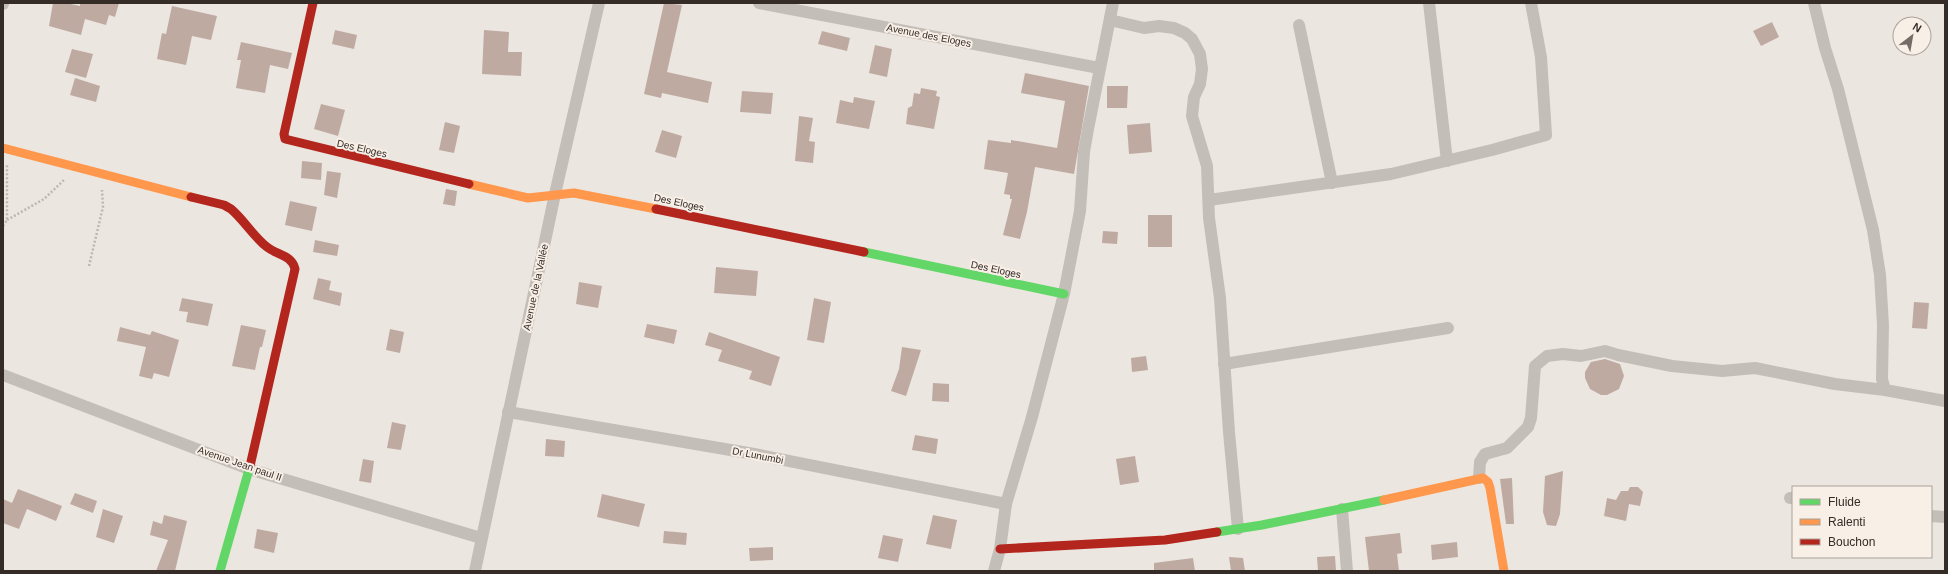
<svg xmlns="http://www.w3.org/2000/svg" width="1948" height="574" font-family="Helvetica,sans-serif">
  <style>
    .building { fill: #bfaaa2 }
    .lines { fill: none; stroke-linecap: round; stroke-linejoin: round }
    .path { stroke: #bdb6b1; stroke-width: 2.5; stroke-dasharray: 2 2; stroke-linecap: butt }
    .street { stroke: #c4beb9; stroke-width: 12 }
    .fast { stroke: #63d668; stroke-width: 9 }
    .slow { stroke: #ff974d; stroke-width: 9 }
    .jam { stroke: #b3261e; stroke-width: 9 }
    .labels { text-anchor: middle; stroke-width: 4; stroke-linejoin: round; paint-order: stroke }
    .street-label { font-size: 10px; fill: #352b27; stroke: #f8efe7 }
  </style>
  <rect width="100%" height="100%" fill="#ece6e0"/>
  <!-- building -->
  <g class="building">
    <path d="M53,3h13l14,3v-3h39l-4,14 -6,-2 -3,10 -21,-6 -4,16 -32,-9z"/>
    <path d="M664,3l18,2 -15,67 45,10 -4,21 -46,-10 -1,5 -17,-4z"/>
    <path d="M172,6l45,10 -6,24 -19,-4 -6,29 -29,-6 5,-26 4,1z"/>
    <path d="M1772,22l7,15 -18,9 -8,-15z"/>
    <path d="M335,30l22,5 -3,14 -22,-5z"/>
    <path d="M484,30l25,2 -1,20h14l-1,24 -39,-2z"/>
    <path d="M822,31l28,7 -3,13 -29,-7z"/>
    <path d="M241,42l51,11 -4,16 -18,-4 -5,28 -29,-5 5,-28h-4z"/>
    <path d="M875,45l17,4 -5,28 -18,-4z"/>
    <path d="M72,49l21,5 -7,24 -21,-6z"/>
    <path d="M1025,73l64,13 -15,88 -39,-7 -8,45 -7,27 -17,-4 9,-36h-2v-4l-6,-1 4,-21 -24,-4 4,-29 23,3v-3l46,8 8,-47 -44,-8z"/>
    <path d="M75,78l25,8 -4,16 -26,-7z"/>
    <path d="M1107,86h21l-1,22h-20z"/>
    <path d="M921,88l16,3 -1,5 4,1 -6,32 -28,-5 2,-16 4,-2 2,-13 6,1z"/>
    <path d="M742,91l31,2 -2,21 -31,-2z"/>
    <path d="M854,97l21,4 -6,28 -33,-6 4,-23 13,3z"/>
    <path d="M321,104l24,6 -7,26 -24,-7z"/>
    <path d="M799,116l14,2 -4,23 6,1 -2,21 -18,-2z"/>
    <path d="M445,122l15,4 -6,27 -15,-3z"/>
    <path d="M1150,123l2,29 -23,2 -2,-29z"/>
    <path d="M662,130l20,6 -6,22 -21,-6z"/>
    <path d="M302,161l20,2 -1,17 -20,-2z"/>
    <path d="M327,171l14,2 -4,25 -13,-3z"/>
    <path d="M446,189l11,2 -2,15 -12,-2z"/>
    <path d="M290,201l27,6 -5,24 -27,-6z"/>
    <rect x="1148" y="215" width="24" height="32"/>
    <path d="M1103,231l15,1 -1,12 -15,-1z"/>
    <path d="M315,240l24,5 -2,11 -24,-4z"/>
    <path d="M716,267l42,4 -2,25 -42,-3z"/>
    <path d="M318,278l13,3 -2,9 13,3 -2,13 -27,-7z"/>
    <path d="M579,282l23,4 -4,22 -22,-4z"/>
    <path d="M182,298l31,6 -5,22 -22,-4 2,-10 -9,-1z"/>
    <path d="M814,298l17,4 -7,41 -17,-3z"/>
    <path d="M1914,302l15,1 -2,26 -15,-1z"/>
    <path d="M647,324l30,6 -3,14 -30,-7z"/>
    <path d="M241,325l25,5 -4,17h-2l-5,23 -23,-4z"/>
    <path d="M120,327l30,8 2,-4 27,9 -10,37 -15,-4 -2,6 -13,-3 7,-29 -29,-6z"/>
    <path d="M390,329l14,3 -4,21 -14,-3z"/>
    <path d="M709,332l71,25 -9,29 -22,-7 3,-8 -34,-10 4,-11 -17,-5z"/>
    <path d="M902,347l19,3 -15,46 -15,-5 8,-22z"/>
    <path d="M1146,356l2,14 -16,2 -1,-14z"/>
    <path d="M1605,359l15,5 4,12 -5,13 -12,6h-6l-11,-6 -5,-11v-6l6,-10z"/>
    <path d="M933,383l16,1v18l-17,-1z"/>
    <path d="M392,422l14,3 -5,25 -14,-2z"/>
    <path d="M915,435l23,4 -2,15 -24,-4z"/>
    <path d="M546,439l19,2 -1,16 -19,-1z"/>
    <path d="M1135,456l4,26 -19,3 -4,-26z"/>
    <path d="M363,459l11,2 -3,22 -12,-2z"/>
    <path d="M1563,471l-3,43 -4,12 -9,-1 -4,-13 2,-36z"/>
    <path d="M1512,478l2,46h-8l-6,-45z"/>
    <path d="M1630,487h8l5,5 -3,14 -11,-2 -3,17 -22,-5 3,-18 9,2 5,-9h7z"/>
    <path d="M18,489l44,17 -6,15 -29,-12 -8,20 -16,-6v-24l9,4z"/>
    <path d="M75,493l22,8 -4,12 -23,-9z"/>
    <path d="M602,494l43,10 -6,23 -42,-10z"/>
    <path d="M103,509l20,7 -9,27 -18,-6z"/>
    <path d="M164,515l23,6 -12,50h-19l12,-31 -18,-5 3,-14 9,3z"/>
    <path d="M933,515l24,5 -6,29 -25,-5z"/>
    <path d="M257,529l21,4 -4,20 -20,-5z"/>
    <path d="M664,531l23,2 -1,12 -23,-2z"/>
    <path d="M1400,533l2,20 -5,1 2,17h-30l-4,-34z"/>
    <path d="M883,535l20,4 -5,23 -20,-4z"/>
    <path d="M1457,542l1,15 -26,3 -1,-15z"/>
    <path d="M773,547v13l-23,1 -1,-13z"/>
    <path d="M1335,556l1,15h-18l-1,-14z"/>
    <path d="M1229,557l14,1 2,13h-14z"/>
    <path d="M1193,558l2,13h-41v-8z"/>
  </g>
  <g class="lines">
    <!-- path -->
    <g class="path">
      <path d="M7,220l37,-21 20,-19"/>
      <path d="M3,226l4,-6v-55"/>
      <path d="M89,266l14,-59 -1,-17"/>
    </g>
    <!-- street -->
    <g class="street">
      <path d="M759,3l340,65"/>
      <path d="M1429,3l18,158"/>
      <path d="M1814,3l11,45 13,41 35,141 7,45 3,50 -1,54 3,11 60,11"/>
      <path d="M3,4v-1"/>
      <path d="M1110,20l34,8 15,-2 15,2 11,5 7,6 8,15 2,15 -2,15 -6,13 -2,19 15,50 2,52 11,80 9,134 9,97"/>
      <path d="M1299,25l33,158"/>
      <path d="M1209,200l182,-26 101,-24 54,-15 -5,-78 -10,-54"/>
      <path d="M1224,364l224,-36"/>
      <path d="M3,375l246,94 232,69"/>
      <path d="M508,412l246,42 252,50"/>
      <path d="M1479,478l1,-16 5,-8 22,-6 21,-21 3,-9 4,-52 12,-10 16,-2 18,2 24,-5 13,4 54,11 50,5 33,-3 80,16 50,6"/>
      <path d="M1790,498h3"/>
      <path d="M1342,509l5,62"/>
      <path d="M1931,516l14,1"/>
      <path d="M475,571l80,-377 44,-191"/>
      <path d="M994,571l6,-22 6,-45 26,-87 32,-123 16,-83 4,-59 4,-23 25,-126"/>
    </g>
    <!-- fast -->
    <g class="fast">
      <path d="M864,252l200,42"/>
      <path d="M1217,532l45,-7 122,-25"/>
      <path d="M220,571l30,-105"/>
    </g>
    <!-- slow -->
    <g class="slow">
      <path d="M3,148l188,49"/>
      <path d="M469,184l59,14 46,-5 82,16"/>
      <path d="M1384,500l99,-22 5,4 2,6 14,83"/>
    </g>
    <!-- jam -->
    <g class="jam">
      <path d="M313,3l-29,131 1,5 184,45"/>
      <path d="M191,197l33,8 7,4c13,11 22,27 36,38 10,8 25,8 28,22l-45,197"/>
      <path d="M656,209l208,43"/>
      <path d="M1000,549l165,-9 52,-8"/>
    </g>
  </g>
  <g class="labels">
    <!-- street labels -->
    <g class="street-label">
      <text transform="translate(929 35) rotate(11)" y="4">Avenue des Eloges</text>
      <text transform="translate(362 148) rotate(13)" y="4">Des Eloges</text>
      <text transform="translate(679 202) rotate(12)" y="4">Des Eloges</text>
      <text transform="translate(996 269) rotate(12)" y="4">Des Eloges</text>
      <text transform="translate(535 287) rotate(-78)" y="4">Avenue de la Vallée</text>
      <text transform="translate(758 455) rotate(11)" y="4">Dr Lunumbi</text>
      <text transform="translate(240 463) rotate(19)" y="4">Avenue Jean paul II</text>
    </g>
  </g>
  <!-- border -->
  <rect width="1948" height="574" fill="none" stroke="#352b27" stroke-width="8"/>
  <!-- legend -->
  <rect x="1792" y="486" width="140" height="72" fill="#f8efe7" stroke="#aaa19a"/>
  <rect x="1800" y="499" width="20" height="6" fill="#63d668" stroke="#aaa19a"/>
  <text x="1828" y="506" font-size="12" fill="#352b27">Fluide</text>
  <rect x="1800" y="519" width="20" height="6" fill="#ff974d" stroke="#aaa19a"/>
  <text x="1828" y="526" font-size="12" fill="#352b27">Ralenti</text>
  <rect x="1800" y="539" width="20" height="6" fill="#b3261e" stroke="#aaa19a"/>
  <text x="1828" y="546" font-size="12" fill="#352b27">Bouchon</text>
  <!-- north arrow -->
  <g transform="translate(1912 36) rotate(31)"><circle r="19" fill="#f8efe7" stroke="#aaa19a"/>
  <path d="M0-3L7 15L0 10L-7 15Z" fill="#756c68"/>
  <text y="-6" font-size="11" font-weight="bold" text-anchor="middle" fill="#352b27">N</text>
  </g>
</svg>
